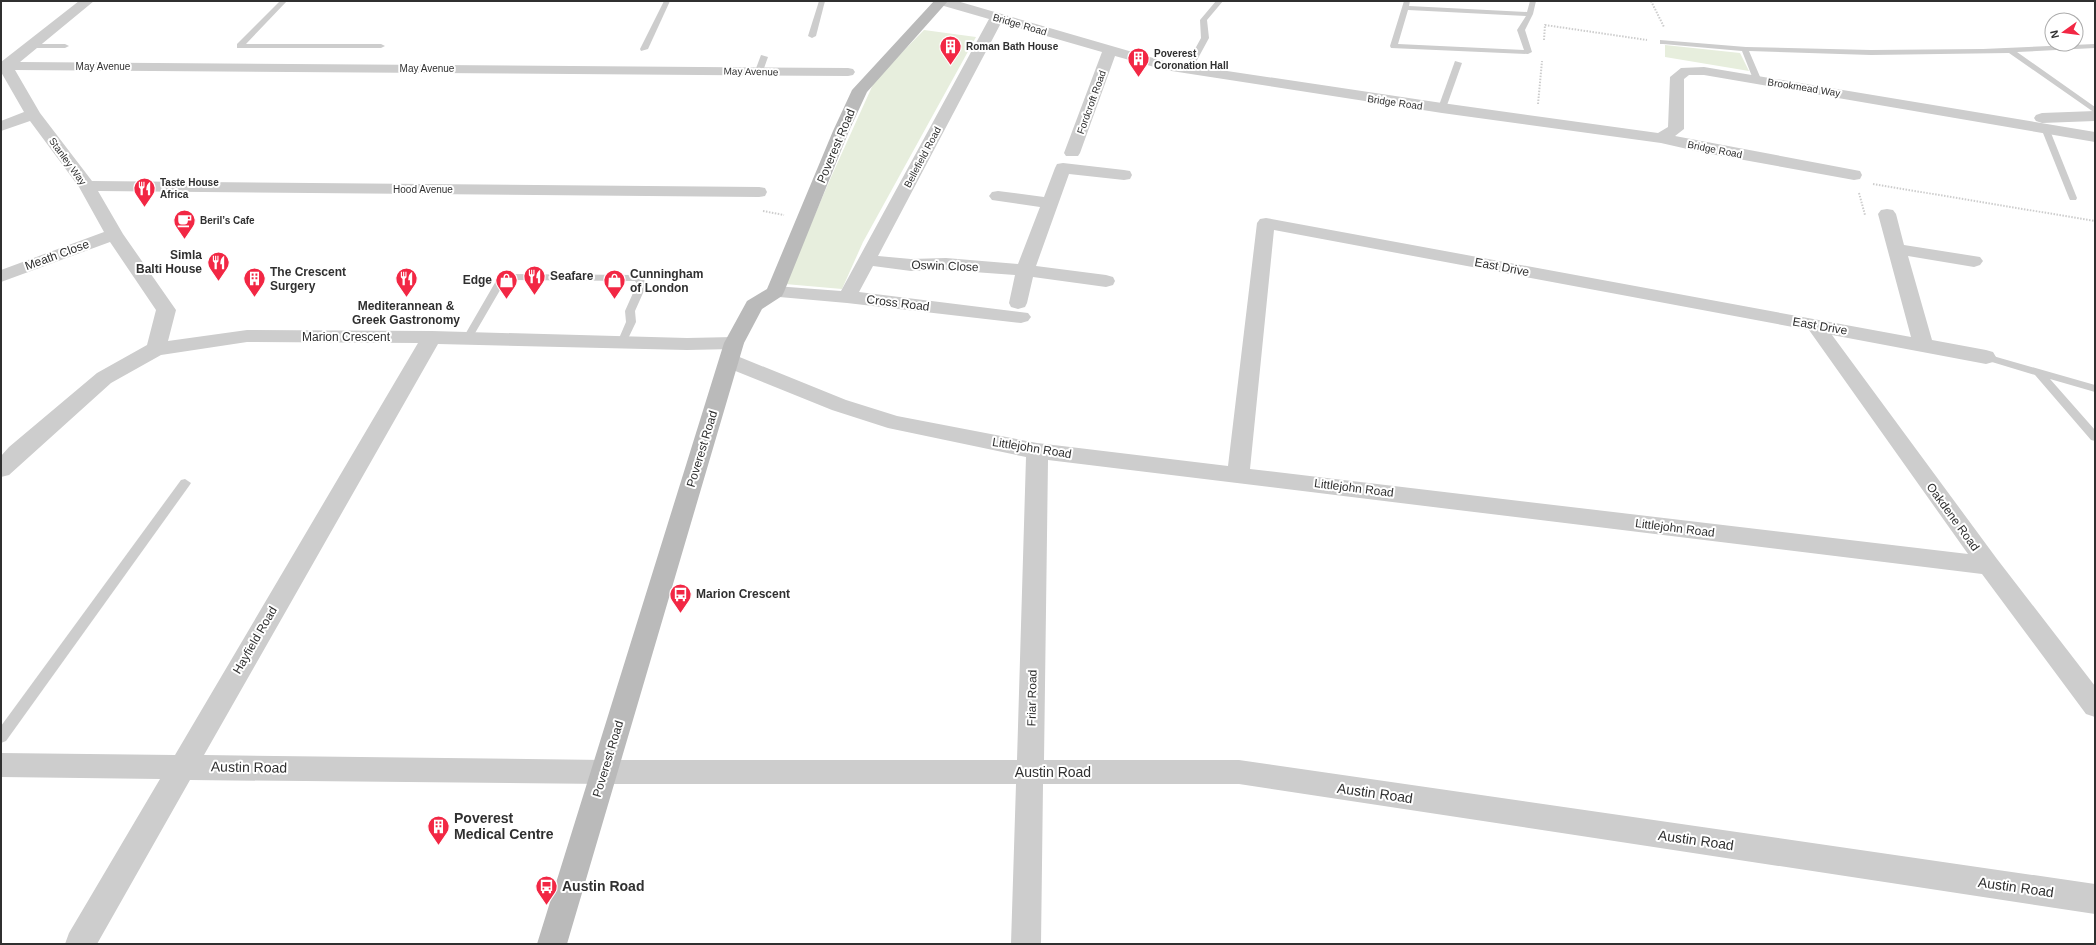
<svg xmlns="http://www.w3.org/2000/svg" width="2096" height="945" font-family="Arial,sans-serif">
  <style>
    .green { fill: #e7eedd }
    .lines { fill: none; stroke-linecap: round; stroke-linejoin: round }
    .path { stroke: #cdcdcd; stroke-width: 2; stroke-dasharray: 1.5 1.5; stroke-linecap: butt }
    .lane { fill: #cdcdcd; fill-rule: evenodd }
    .street { fill: #cdcdcd; fill-rule: evenodd }
    .secondary { fill: #bababa; fill-rule: evenodd }
    .labels { text-anchor: middle; stroke-width: 4; stroke-linejoin: round; paint-order: stroke }
    .far-street-label { font-size: 10px; fill: #303030; stroke: #fff }
    .far-poi-label { font-size: 10px; font-weight: bold; fill: #303030; stroke: #fff; text-anchor: start }
    .street-label { font-size: 12px; fill: #303030; stroke: #fff }
    .poi-label { font-size: 12px; font-weight: bold; fill: #303030; stroke: #fff; text-anchor: start }
    .near-street-label { font-size: 14px; fill: #303030; stroke: #fff }
    .near-poi-label { font-size: 14px; font-weight: bold; fill: #303030; stroke: #fff; text-anchor: start }
  </style>
  <rect width="100%" height="100%" fill="#fff"/>
  <!-- green -->
  <g class="green">
    <path d="M924,30l52,7 -113,205 -21,47 -57,-5 47,-109 43,-95z"/>
    <path d="M1665,45l75,8 9,18 -84,-14z"/>
  </g>
  <g class="lines">
    <!-- path -->
    <g class="path">
      <path d="M1651,1l13,26"/>
      <path d="M1544,40l1,-15 102,15"/>
      <path d="M1538,104l4,-43"/>
      <path d="M1873,184l222,37"/>
      <path d="M1859,193l6,22"/>
      <path d="M763,211l21,4"/>
    </g>
    <!-- lane -->
    <g class="lane">
      <path d="M280,1h7l-41,43h135l4,2 -4,2h-144v-4z"/>
      <path d="M664,1h6l-22,48 -7,2 -1,-2z"/>
      <path d="M819,1h6l-9,35 -4,2 -4,-2z"/>
      <path d="M1216,1h7l-16,19 2,18 -19,35h-6l-1,-2 18,-33 -1,-18z"/>
      <path d="M1404,1h6l-1,5 118,6 3,-11h6l-3,13 -8,16 7,22 -4,2 -137,-6 -1,-2zM1408,10l118,6 -9,14 7,20 -126,-6z"/>
      <path d="M1660,40l86,7 125,3 112,-1 112,-5v4l-78,4 78,55v6l-86,-60 -138,2 -122,-4 12,28 -4,2 -4,-2 -11,-28 -79,-7h-3z"/>
      <path d="M28,44h37l4,2 -4,2h-37z"/>
      <path d="M761,55l7,2 -5,14 -4,2 -4,-2z"/>
      <path d="M1455,61l7,2 -16,45 -7,2 -1,-2z"/>
      <path d="M2042,126l7,2 28,70 -1,2h-6l-1,-2 -28,-70z"/>
      <path d="M507,274l131,1 3,1 6,8 -12,27 1,11 -11,23h-6l-2,-2 9,-21 -1,-11 12,-27 -2,-3 -126,-1 -6,5 -32,55h-6l-2,-2 33,-57z"/>
      <path d="M1986,354l109,31v7l-45,-13 45,51v11l-4,-1 -56,-65 -53,-16 -1,-2 1,-2z"/>
      <path d="M185,479l6,4 -2,3 -183,255 -5,2v-17l180,-246z"/>
    </g>
    <!-- street -->
    <g class="street">
      <path d="M79,1h15l-74,61 828,6 5,1 2,3 -2,3 -5,1 -833,-6 25,43 52,68 667,6 6,1 2,4 -2,4 -6,1 -661,-6 25,43 53,76 -8,31 79,-11 185,1 255,7 47,-1 7,1 3,5 -3,5 -7,1 -47,1 -249,-6 -234,411 400,5h413l9,-303 -138,-29 -56,-18 -109,-44 -3,-5 3,-5 7,-2 7,2 109,44 51,16 140,27 191,23 29,-243 3,-4 6,-1 645,119 -33,-123 3,-4 6,-1 6,1 3,4 8,31 76,12 3,4 -3,4 -6,2 -66,-11 24,84 54,10 7,2 3,5 -3,5 -7,2 -154,-29 165,224 98,127v31l-9,-3 -104,-140 -934,-114 -4,300h195l856,124v30l-856,-130h-196l-2,160h-30l5,-160h-412l-414,-4 -93,164h-32l4,-11 91,-154 -159,-2v-24l174,2 243,-412 -171,-1 -86,13 -50,28 -102,92 -8,2v-21l8,-9 88,-74 50,-28 9,-35 -46,-68 -109,40v-12l103,-38 -25,-45 -49,-66 -29,10v-10l23,-9 -23,-40v-10zM1274,230l535,100 159,224 -718,-85z"/>
      <path d="M935,1h22l210,61 275,41 216,30 10,-6 2,-50 11,-9 23,-1 391,65v10l-391,-67h-15l-5,4v50l-9,7 185,35 2,4 -2,4 -6,1 -149,-27 -44,-10 -219,-30 -277,-43 -50,-14 -35,97 -2,3h-12l-2,-3 38,-101 -101,-29 -123,233 33,3 35,-1 72,6 22,-57 -48,-7 -3,-4 3,-4 6,-1 46,6 11,-29 2,-4 6,-1 61,7 6,1 2,4 -2,4 -6,1 -55,-6 -33,92 70,9 7,2 2,4 -2,4 -7,2 -73,-10 -6,26 -2,4 -7,2 -7,-2 -2,-4 6,-28 -69,-5 -35,1 -38,-5 -14,26 169,21 3,4 -3,4 -7,2 -174,-20 -79,-7 -2,-4 2,-4 7,-2 66,5 148,-272 -52,-15z"/>
      <path d="M2095,111v10l-53,2 -6,-2 -2,-3 2,-3 6,-2z"/>
    </g>
    <!-- secondary -->
    <path class="secondary" d="M934,1h14l-81,91 -18,39 -65,161 -2,4 -20,13 -18,34 -177,601h-30l187,-601 23,-42 20,-12 66,-158 19,-41z"/>
  </g>
  <!-- icons -->
  <defs>
    <symbol id="building-pin" viewBox="-11 -11 22 30"><path d="M0 17L-7.5 6A9.5 9.5 0 1 1 7.5 6Z" fill="#f22744" stroke="#fff"/><path d="M-4-6H4V6H1V3H-1V6H-4ZM-2.5-4.3h1.7v1.8h-1.7ZM.8-4.3h1.7v1.8H.8ZM-2.5-1h1.7V.8h-1.7ZM.8-1h1.7V.8H.8Z" fill="#fff"/></symbol>
    <symbol id="restaurant-pin" viewBox="-11 -11 22 30"><path d="M0 17L-7.5 6A9.5 9.5 0 1 1 7.5 6Z" fill="#f22744" stroke="#fff"/><path d="M-5-6h1v4h1v-4h1v4h1v-4h1v5L-1.5 .5V6h-2V.5L-5-1ZM5-6V6H3V1.5H1.5Q1.5-4 5-6Z" fill="#fff"/></symbol>
    <symbol id="cafe-pin" viewBox="-11 -11 22 30"><path d="M0 17L-7.5 6A9.5 9.5 0 1 1 7.5 6Z" fill="#f22744" stroke="#fff"/><path d="M-5.5-4.5H6V0H3Q3 3.5 0 3.5H-2.5Q-5.5 3.5-5.5 0ZM3-3.2v2h1.7v-2ZM-6 4.5H4V6H-6Z" fill="#fff"/></symbol>
    <symbol id="shop-pin" viewBox="-11 -11 22 30"><path d="M0 17L-7.5 6A9.5 9.5 0 1 1 7.5 6Z" fill="#f22744" stroke="#fff"/><path d="M-5-2.5h2.3a2.7 3.5 0 0 1 5.4 0H5L5.5 6h-11ZM-1.5-2.5h3a1.5 2.3 0 0 0-3 0Z" fill="#fff"/></symbol>
    <symbol id="bus-pin" viewBox="-11 -11 22 30"><path d="M0 17L-7.5 6A9.5 9.5 0 1 1 7.5 6Z" fill="#f22744" stroke="#fff"/><path d="M-5-6H5V4H4V6H2V4H-2V6H-4V4H-5ZM-3.5-4V0h7V-4ZM-3.5 1.2v1.5H-2V1.2ZM2 1.2v1.5H3.5V1.2Z" fill="#fff"/></symbol>
  </defs>
  <g fill-rule="evenodd">
    <use href="#building-pin" x="938" y="34" width="25" height="34"/>
    <use href="#building-pin" x="1126" y="46" width="25" height="34"/>
    <use href="#restaurant-pin" x="132" y="176" width="25" height="34"/>
    <use href="#cafe-pin" x="172" y="208" width="25" height="34"/>
    <use href="#restaurant-pin" x="206" y="250" width="25" height="34"/>
    <use href="#restaurant-pin" x="522" y="264" width="25" height="34"/>
    <use href="#building-pin" x="242" y="266" width="25" height="34"/>
    <use href="#restaurant-pin" x="394" y="266" width="25" height="34"/>
    <use href="#shop-pin" x="494" y="268" width="25" height="34"/>
    <use href="#shop-pin" x="602" y="268" width="25" height="34"/>
    <use href="#bus-pin" x="668" y="582" width="25" height="34"/>
    <use href="#building-pin" x="426" y="814" width="25" height="34"/>
    <use href="#bus-pin" x="534" y="874" width="25" height="34"/>
  </g>
  <g class="labels">
    <!-- far-street labels -->
    <g class="far-street-label">
      <text transform="translate(1020 24) rotate(16)" y="4">Bridge Road</text>
      <text x="103" y="70">May Avenue</text>
      <text x="427" y="72">May Avenue</text>
      <text transform="translate(751 71) rotate(1)" y="4">May Avenue</text>
      <text transform="translate(1804 87) rotate(9)" y="4">Brookmead Way</text>
      <text transform="translate(1091 102) rotate(-70)" y="4">Fordcroft Road</text>
      <text transform="translate(1395 102) rotate(8)" y="4">Bridge Road</text>
      <text transform="translate(1715 149) rotate(11)" y="4">Bridge Road</text>
      <text transform="translate(922 157) rotate(-62)" y="4">Bellefield Road</text>
      <text transform="translate(68 161) rotate(54)" y="4">Stanley Way</text>
      <text x="423" y="193">Hood Avenue</text>
    </g>
    <!-- far-poi labels -->
    <g class="far-poi-label">
      <text x="966" y="50">Roman Bath House</text>
      <text x="1154" y="57">Poverest<tspan x="1154" dy="12">Coronation Hall</tspan></text>
      <text x="160" y="186">Taste House<tspan x="160" dy="12">Africa</tspan></text>
      <text x="200" y="224">Beril’s Cafe</text>
    </g>
    <!-- street labels -->
    <g class="street-label">
      <text transform="translate(836 146) rotate(-67)" y="4">Poverest Road</text>
      <text transform="translate(57 255) rotate(-20)" y="4">Meath Close</text>
      <text transform="translate(945 266) rotate(2)" y="4">Oswin Close</text>
      <text transform="translate(1502 267) rotate(11)" y="4">East Drive</text>
      <text transform="translate(898 303) rotate(7)" y="4">Cross Road</text>
      <text transform="translate(1820 326) rotate(10)" y="4">East Drive</text>
      <text x="346" y="341">Marion Crescent</text>
      <text transform="translate(1032 448) rotate(9)" y="4">Littlejohn Road</text>
      <text transform="translate(702 449) rotate(-73)" y="4">Poverest Road</text>
      <text transform="translate(1354 488) rotate(7)" y="4">Littlejohn Road</text>
      <text transform="translate(1953 517) rotate(54)" y="4">Oakdene Road</text>
      <text transform="translate(1675 528) rotate(7)" y="4">Littlejohn Road</text>
      <text transform="translate(255 640) rotate(-60)" y="4">Hayfield Road</text>
      <text transform="translate(1032 698) rotate(-89)" y="4">Friar Road</text>
      <text transform="translate(608 759) rotate(-73)" y="4">Poverest Road</text>
    </g>
    <!-- poi labels -->
    <g class="poi-label">
      <text x="202" y="259" text-anchor="end">Simla<tspan x="202" dy="14">Balti House</tspan></text>
      <text x="270" y="276">The Crescent<tspan x="270" dy="14">Surgery</tspan></text>
      <text x="630" y="278">Cunningham<tspan x="630" dy="14">of London</tspan></text>
      <text x="550" y="280">Seafare</text>
      <text x="492" y="284" text-anchor="end">Edge</text>
      <text x="406" y="310" text-anchor="middle">Mediterannean &amp;<tspan x="406" dy="14">Greek Gastronomy</tspan></text>
      <text x="696" y="598">Marion Crescent</text>
    </g>
    <!-- near-street labels -->
    <g class="near-street-label">
      <text transform="translate(249 767) rotate(1)" y="5">Austin Road</text>
      <text x="1053" y="777">Austin Road</text>
      <text transform="translate(1375 793) rotate(8)" y="5">Austin Road</text>
      <text transform="translate(1696 840) rotate(8)" y="5">Austin Road</text>
      <text transform="translate(2016 887) rotate(8)" y="5">Austin Road</text>
    </g>
    <!-- near-poi labels -->
    <g class="near-poi-label">
      <text x="454" y="823">Poverest<tspan x="454" dy="16">Medical Centre</tspan></text>
      <text x="562" y="891">Austin Road</text>
    </g>
  </g>
  <!-- border -->
  <rect width="2096" height="945" fill="none" stroke="#303030" stroke-width="4"/>
  <!-- north arrow -->
  <g transform="translate(2064 32) rotate(256)"><circle r="19" fill="#ffffff" stroke="#acacac"/>
  <path d="M0-3L7 15L0 10L-7 15Z" fill="#f22744"/>
  <text y="-6" font-size="11" font-weight="bold" text-anchor="middle" fill="#303030">N</text>
  </g>
</svg>
